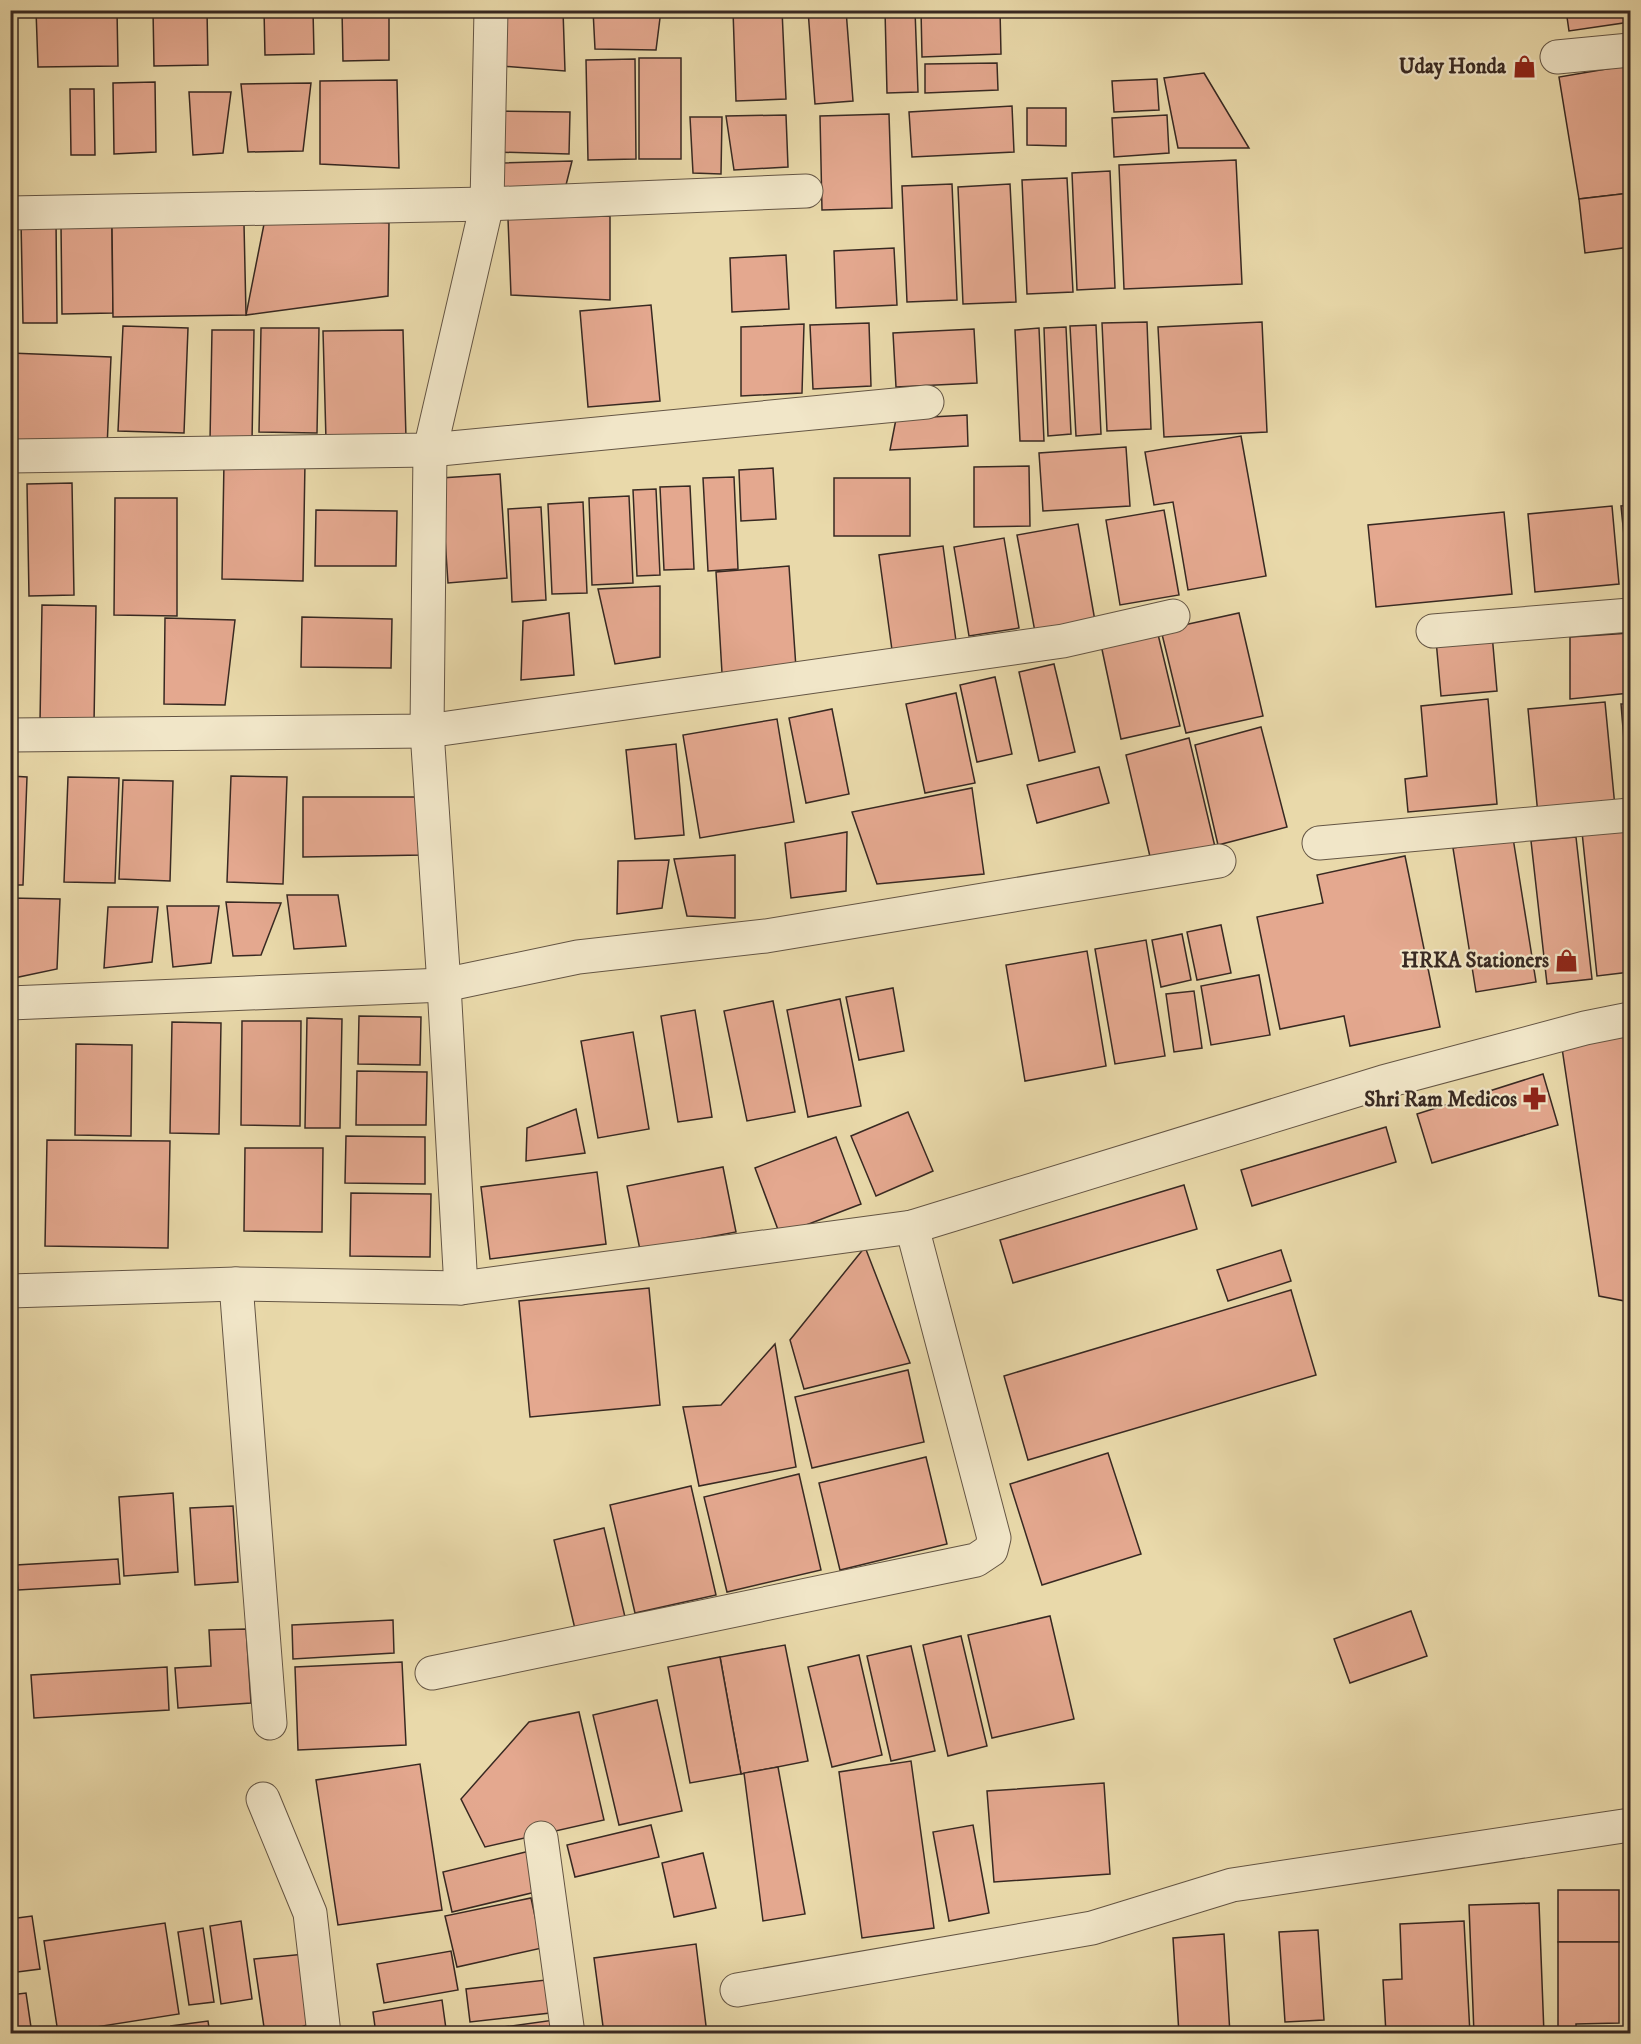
<svg xmlns="http://www.w3.org/2000/svg" width="1641" height="2044" font-family="'IM FELL DW Pica',serif">
  <style>
    .building { fill: #e4a88f; stroke: #382922; stroke-width: 1.5 }
    .lines { fill: none; stroke-linecap: round; stroke-linejoin: round }
    .minor-casing { stroke: #645544; stroke-width: 35 }
    .minor { stroke: #f1e6c8; stroke-width: 33 }
    .labels { text-anchor: middle; stroke-width: 4.5; stroke-linejoin: round; paint-order: stroke }
    .poi-label { font-size: 21px; font-weight: bold; fill: #382922; stroke: #f1e6c8; text-anchor: end }
  </style>
  <rect width="100%" height="100%" fill="#e9d9aa"/>
  <filter id="stains"><feTurbulence type="fractalNoise" baseFrequency=".00333" numOctaves="4"/><feColorMatrix values="0 0 0 0 .2 0 0 0 0 .09 0 0 0 0 .02 0 0 0 .5 -.17"/></filter>
  <radialGradient id="worn" r=".72"><stop offset=".6" stop-color="#630" stop-opacity="0"/><stop offset="1" stop-color="#630" stop-opacity=".3"/></radialGradient>
  <!-- building -->
  <g class="building">
    <path d="M36,10h81l1,56 -80,1z"/>
    <path d="M153,10h54l1,55 -54,1z"/>
    <path d="M264,10h49l1,44 -49,1z"/>
    <path d="M342,10h47v50l-46,1z"/>
    <path d="M500,10h63l2,61 -63,-5z"/>
    <path d="M593,10h68l-5,40 -61,-1z"/>
    <path d="M733,10h49l4,89 -50,2z"/>
    <path d="M808,10h38l7,91 -38,3z"/>
    <path d="M885,10h30l3,82 -31,1z"/>
    <path d="M921,10h79l1,44 -79,3z"/>
    <path d="M1566,10h64v12l-61,9z"/>
    <rect x="639" y="58" width="42" height="101"/>
    <path d="M635,59l1,100 -48,1 -2,-100z"/>
    <path d="M997,63l1,27 -73,3v-29z"/>
    <path d="M1630,65v128l-51,6 -20,-122z"/>
    <path d="M1204,73l45,75h-71l-14,-70z"/>
    <path d="M1157,79l2,31 -45,2 -2,-31z"/>
    <path d="M397,80l2,88 -79,-4v-83z"/>
    <path d="M155,82l1,70 -42,2 -1,-71z"/>
    <path d="M311,83l-8,68 -55,1 -7,-68z"/>
    <path d="M70,89h24l1,66h-24z"/>
    <path d="M189,92h42l-8,61 -30,2z"/>
    <path d="M1012,106l2,46 -102,5 -3,-45z"/>
    <path d="M1027,108h39v38l-39,-1z"/>
    <path d="M496,111l74,1 -1,42 -74,-2z"/>
    <path d="M889,114l3,94 -70,2 -2,-94z"/>
    <path d="M786,115l2,52 -54,3 -8,-54z"/>
    <path d="M1167,115l2,38 -55,4 -2,-39z"/>
    <path d="M690,117h32l-1,57 -28,-1z"/>
    <path d="M1236,160l6,124 -118,5 -5,-124z"/>
    <path d="M572,161l-6,24 -69,8 5,-30z"/>
    <path d="M1110,171l5,117 -38,2 -5,-117z"/>
    <path d="M1067,178l6,114 -46,2 -5,-114z"/>
    <path d="M952,184l5,116 -50,2 -5,-116z"/>
    <path d="M1010,184l6,118 -53,2 -5,-117z"/>
    <path d="M1630,193v54l-45,6 -6,-54z"/>
    <path d="M266,214l123,9 -1,73 -142,19z"/>
    <path d="M610,216v84l-99,-5 -3,-76z"/>
    <path d="M56,220l1,103h-34l-2,-102z"/>
    <path d="M10,223h5l1,97h-6z"/>
    <path d="M112,224l1,89 -51,1 -1,-89z"/>
    <path d="M244,224l2,91 -133,2 -1,-91z"/>
    <path d="M894,248l3,57 -61,3 -2,-57z"/>
    <path d="M786,255l3,54 -57,3 -2,-54z"/>
    <path d="M651,305l9,96 -72,6 -8,-96z"/>
    <path d="M1147,322l4,107 -44,2 -5,-108z"/>
    <path d="M1262,322l5,110 -103,5 -6,-110z"/>
    <path d="M869,323l2,63 -58,3 -3,-64z"/>
    <path d="M804,324l-2,69 -61,3v-69z"/>
    <path d="M1096,325l5,109 -25,2 -6,-110z"/>
    <path d="M123,326l65,2 -4,105 -66,-2z"/>
    <path d="M1066,327l5,107 -23,2 -4,-108z"/>
    <path d="M261,328h58l-2,105 -58,-1z"/>
    <path d="M1039,328l5,113h-24l-5,-111z"/>
    <path d="M974,329l3,54 -81,4 -3,-54z"/>
    <path d="M212,330h42l-2,111h-42z"/>
    <path d="M403,330l3,108 -80,2 -3,-109z"/>
    <path d="M10,353l101,4 -4,91 -97,-5z"/>
    <path d="M967,415l1,31 -78,4 6,-31z"/>
    <path d="M1241,436l25,140 -78,14 -15,-88 -19,3 -9,-53z"/>
    <path d="M1126,447l4,59 -87,5 -4,-58z"/>
    <path d="M224,461l81,1 -2,119 -81,-2z"/>
    <path d="M1029,466l1,60 -56,1v-60z"/>
    <path d="M773,468l3,51 -35,2 -2,-51z"/>
    <path d="M500,474l7,104 -59,5 -7,-105z"/>
    <path d="M734,477l4,92 -30,2 -5,-93z"/>
    <rect x="834" y="478" width="76" height="58"/>
    <path d="M72,483l2,112 -45,1 -2,-112z"/>
    <path d="M690,486l4,83 -30,1 -4,-83z"/>
    <path d="M656,489l4,86 -23,1 -4,-86z"/>
    <path d="M629,496l4,87 -41,2 -3,-87z"/>
    <path d="M115,498h62v118l-63,-1z"/>
    <path d="M583,502l4,91 -35,1 -4,-90z"/>
    <path d="M1630,505v80h-1l-8,-79z"/>
    <path d="M1612,506l7,78 -84,8 -7,-78z"/>
    <path d="M541,507l5,93 -34,2 -4,-93z"/>
    <path d="M316,510l81,1 -1,55h-81z"/>
    <path d="M1164,510l15,85 -59,10 -14,-85z"/>
    <path d="M1504,512l8,82 -136,13 -8,-82z"/>
    <path d="M1078,524l17,97 -60,11 -18,-97z"/>
    <path d="M1004,538l15,90 -50,8 -15,-89z"/>
    <path d="M943,546l13,95 -64,9 -13,-95z"/>
    <path d="M789,566l7,102 -74,5 -6,-101z"/>
    <path d="M660,586v71l-45,7 -17,-75z"/>
    <path d="M42,605l54,1 -2,117 -54,-1z"/>
    <path d="M569,613l5,62 -53,5 2,-59z"/>
    <path d="M1239,613l24,103 -77,17 -25,-103z"/>
    <path d="M302,617l90,2 -1,49 -90,-1z"/>
    <path d="M165,618l70,2 -10,85 -61,-1z"/>
    <path d="M1156,626l24,100 -59,13 -21,-99z"/>
    <path d="M1630,633v60l-60,6v-62z"/>
    <path d="M1492,634l5,57 -56,5 -5,-56z"/>
    <path d="M1054,664l21,88 -36,9 -20,-89z"/>
    <path d="M995,677l17,77 -35,8 -17,-77z"/>
    <path d="M956,693l19,90 -50,10 -19,-89z"/>
    <path d="M1488,699l9,105 -89,8 -3,-33 22,-3 -6,-70z"/>
    <path d="M1605,702l10,105 -77,8 -10,-106z"/>
    <path d="M1621,704h9l-1,97z"/>
    <path d="M832,709l17,85 -43,9 -17,-85z"/>
    <path d="M777,719l17,103 -94,16 -17,-103z"/>
    <path d="M1261,727l26,100 -69,18 -23,-100z"/>
    <path d="M1189,738l27,113 -64,14 -26,-110z"/>
    <path d="M676,744l8,91 -49,4 -9,-89z"/>
    <path d="M1099,767l10,36 -72,20 -10,-38z"/>
    <path d="M10,776l17,1 -4,108h-13z"/>
    <path d="M231,776l56,1 -4,107 -56,-2z"/>
    <path d="M68,777l51,1 -4,105 -51,-1z"/>
    <path d="M123,780l50,1 -3,100 -51,-2z"/>
    <path d="M972,788l12,86 -107,10 -25,-72z"/>
    <path d="M303,797h120v58l-120,2z"/>
    <path d="M1630,827v145l-33,4 -15,-144z"/>
    <path d="M847,832l-1,59 -55,7 -6,-55z"/>
    <path d="M1576,837l16,142 -45,5 -16,-143z"/>
    <path d="M1513,838l23,144 -60,10 -23,-144z"/>
    <path d="M735,855v63l-48,-2 -13,-57z"/>
    <path d="M1405,856l35,171 -90,19 -6,-30 -64,13 -23,-112 66,-14 -6,-28z"/>
    <path d="M669,860l-7,48 -45,6 1,-53z"/>
    <path d="M287,895h51l8,51 -52,3z"/>
    <path d="M10,898l50,1 -3,70 -43,9z"/>
    <path d="M226,902l55,1 -20,52 -28,1z"/>
    <path d="M167,906h52l-8,57 -38,4z"/>
    <path d="M108,907h50l-6,55 -48,6z"/>
    <path d="M1221,925l10,48 -34,7 -10,-48z"/>
    <path d="M1182,934l9,46 -30,7 -9,-47z"/>
    <path d="M1146,940l19,116 -50,8 -20,-115z"/>
    <path d="M1087,951l19,115 -81,15 -19,-116z"/>
    <path d="M1259,975l11,60 -59,10 -10,-59z"/>
    <path d="M893,988l11,63 -45,9 -13,-63z"/>
    <path d="M1194,991l8,57 -28,4 -8,-58z"/>
    <path d="M840,999l21,107 -53,11 -21,-107z"/>
    <path d="M773,1001l22,111 -48,9 -23,-110z"/>
    <path d="M695,1010l17,107 -34,5 -17,-106z"/>
    <path d="M359,1016l62,1 -1,48 -62,-1z"/>
    <path d="M307,1018l35,1 -2,109h-35z"/>
    <path d="M242,1021h59l-1,105 -59,-1z"/>
    <path d="M172,1022l49,1 -2,111 -49,-1z"/>
    <path d="M1630,1031v271l-31,-6 -37,-248z"/>
    <path d="M633,1032l16,97 -51,9 -17,-97z"/>
    <path d="M76,1044l56,1 -1,91 -56,-1z"/>
    <path d="M357,1071l70,1 -1,53h-70z"/>
    <path d="M1543,1074l15,51 -126,38 -15,-49z"/>
    <path d="M576,1109l9,44 -59,8 1,-33z"/>
    <path d="M908,1112l25,59 -57,25 -25,-60z"/>
    <path d="M1386,1127l10,35 -144,44 -11,-36z"/>
    <path d="M346,1136l79,1v47l-80,-1z"/>
    <path d="M836,1137l25,67 -81,31 -25,-67z"/>
    <path d="M47,1140l123,1 -2,107 -123,-2z"/>
    <path d="M245,1148h78l-1,84 -78,-1z"/>
    <path d="M723,1167l13,65 -96,18 -13,-64z"/>
    <path d="M597,1172l9,72 -116,15 -9,-72z"/>
    <path d="M1184,1185l13,44 -184,54 -13,-43z"/>
    <path d="M351,1193l80,1 -1,63 -80,-1z"/>
    <path d="M865,1247l45,116 -106,26 -14,-49z"/>
    <path d="M1281,1250l10,31 -63,20 -11,-31z"/>
    <path d="M649,1288l11,117 -130,12 -11,-116z"/>
    <path d="M1291,1290l25,85 -288,85 -24,-84z"/>
    <path d="M775,1344l21,123 -97,19 -16,-79 38,-2z"/>
    <path d="M908,1370l16,72 -112,26 -17,-71z"/>
    <path d="M1108,1453l33,101 -99,31 -32,-101z"/>
    <path d="M926,1457l21,87 -107,26 -21,-87z"/>
    <path d="M799,1474l22,96 -94,22 -23,-95z"/>
    <path d="M691,1486l25,109 -81,18 -25,-108z"/>
    <path d="M173,1493l5,79 -54,4 -5,-79z"/>
    <path d="M233,1506l5,76 -43,3 -5,-77z"/>
    <path d="M604,1528l21,89 -50,12 -21,-89z"/>
    <path d="M118,1559l2,25 -102,6 -2,-25z"/>
    <path d="M1411,1611l16,45 -77,27 -16,-44z"/>
    <path d="M1050,1616l24,103 -82,19 -24,-103z"/>
    <path d="M393,1620l1,33 -101,6 -1,-34z"/>
    <path d="M246,1629l5,74 -73,5 -3,-40 36,-2 -2,-36z"/>
    <path d="M961,1636l26,110 -39,10 -25,-111z"/>
    <path d="M785,1645l23,116 -67,13 -21,-117z"/>
    <path d="M911,1646l24,105 -44,10 -24,-105z"/>
    <path d="M859,1655l23,100 -50,12 -24,-100z"/>
    <path d="M720,1657l21,117 -51,9 -22,-116z"/>
    <path d="M402,1662l4,83 -108,5 -3,-83z"/>
    <path d="M167,1667l2,43 -135,8 -3,-43z"/>
    <path d="M657,1700l25,111 -63,14 -26,-110z"/>
    <path d="M579,1712l25,108 -119,27 -24,-48 68,-77z"/>
    <path d="M911,1761l23,167 -72,10 -23,-166z"/>
    <path d="M420,1764l22,146 -104,15 -22,-145z"/>
    <path d="M778,1767l27,147 -42,7 -19,-148z"/>
    <path d="M1104,1783l6,91 -116,8 -7,-91z"/>
    <path d="M651,1825l8,32 -84,20 -8,-32z"/>
    <path d="M973,1825l16,88 -40,8 -16,-89z"/>
    <path d="M534,1850l10,40 -92,22 -9,-40z"/>
    <path d="M703,1853l13,55 -42,9 -12,-54z"/>
    <rect x="1558" y="1890" width="61" height="52"/>
    <path d="M531,1898l11,50 -85,19 -12,-51z"/>
    <path d="M1539,1903l5,131h-70l-5,-129z"/>
    <path d="M32,1916l8,53 -30,4v-54z"/>
    <path d="M241,1921l11,78 -31,5 -11,-78z"/>
    <path d="M1464,1921l6,113h-84l-3,-54 19,-1 -2,-55z"/>
    <path d="M165,1923l14,91 -121,19 -14,-92z"/>
    <path d="M203,1928l11,74 -25,3 -11,-73z"/>
    <path d="M1318,1930l6,90 -39,2 -6,-90z"/>
    <path d="M1224,1934l6,100h-51l-6,-96z"/>
    <path d="M1558,1942h61v81l-43,1v5l-18,1z"/>
    <path d="M696,1944l11,90h-103l-10,-76z"/>
    <path d="M451,1951l7,39 -74,13 -7,-39z"/>
    <path d="M305,1954l5,70 -31,10h-14l-11,-75z"/>
    <path d="M555,1979l4,33 -89,10 -4,-33z"/>
    <path d="M26,1993l6,41h-22v-39z"/>
    <path d="M442,2000l4,29 -30,5h-40l-3,-22z"/>
    <path d="M554,2020l2,14h-80l-1,-3z"/>
    <path d="M208,2021l2,13h-37l-2,-8z"/>
  </g>
  <g class="lines">
    <defs>
      <g id="minor">
        <path d="M1557,57l73,-7"/>
        <path d="M10,213l477,-9 319,-13"/>
        <path d="M10,456l420,-6 497,-48"/>
        <path d="M1433,631l197,-16"/>
        <path d="M10,735l417,-4 636,-90 110,-25"/>
        <path d="M1319,843l311,-28"/>
        <path d="M10,1003l434,-18 134,-28 188,-21 453,-75"/>
        <path d="M236,1284l34,439"/>
        <path d="M461,1288l-17,-303 -17,-254 3,-281 57,-246 4,-194"/>
        <path d="M10,1291l226,-7 225,4 451,-61 471,-145 202,-54 45,-9"/>
        <path d="M432,1673l544,-113 15,-10 3,-12 -82,-311"/>
        <path d="M263,1799l47,114 14,121"/>
        <path d="M541,1838l27,196"/>
        <path d="M737,1990l355,-62 140,-43 398,-60"/>
      </g>
    </defs>
    <!-- minor casing -->
    <use href="#minor" class="minor-casing"/>
    <!-- minor -->
    <use href="#minor" class="minor"/>
  </g>
  <!-- icons -->
  <defs>
    <symbol id="shop-bare" viewBox="-9 -9 18 18"><path d="M-5-2.5h2.3a2.7 3.5 0 0 1 5.4 0H5L5.5 6h-11ZM-1.5-2.5h3a1.5 2.3 0 0 0-3 0Z" fill="#8f2418" stroke="#f1e6c8" stroke-width="2.5" paint-order="stroke"/></symbol>
    <symbol id="pharmacy-bare" viewBox="-9 -9 18 18"><path d="M-2-6h4v4h4v4h-4v4h-4v-4h-4v-4h4Z" fill="#8f2418" stroke="#f1e6c8" stroke-width="2.5" paint-order="stroke"/></symbol>
  </defs>
  <g fill-rule="evenodd">
    <use href="#shop-bare" x="1508" y="50" width="33" height="33"/>
    <use href="#shop-bare" x="1550" y="944" width="33" height="33"/>
    <use href="#pharmacy-bare" x="1518" y="1082" width="33" height="33"/>
  </g>
  <g class="labels">
    <!-- poi labels -->
    <g class="poi-label">
      <text x="1506" y="73">Uday Honda</text>
      <text x="1549" y="967">HRKA Stationers</text>
      <text x="1517" y="1106">Shri Ram Medicos</text>
    </g>
  </g>
  <!-- margin -->
  <rect width="1641" height="2044" fill="none" stroke="#e9d9aa" stroke-width="36"/>
  <rect x="12" y="12" width="1617" height="2020" fill="none" stroke="#382922" stroke-width="3"/>
  <rect x="18" y="18" width="1605" height="2008" fill="none" stroke="#382922" stroke-width="1.5"/>
  <rect width="100%" height="100%" filter="url(#stains)"/>
  <rect width="100%" height="100%" fill="url(#worn)"/>
</svg>
